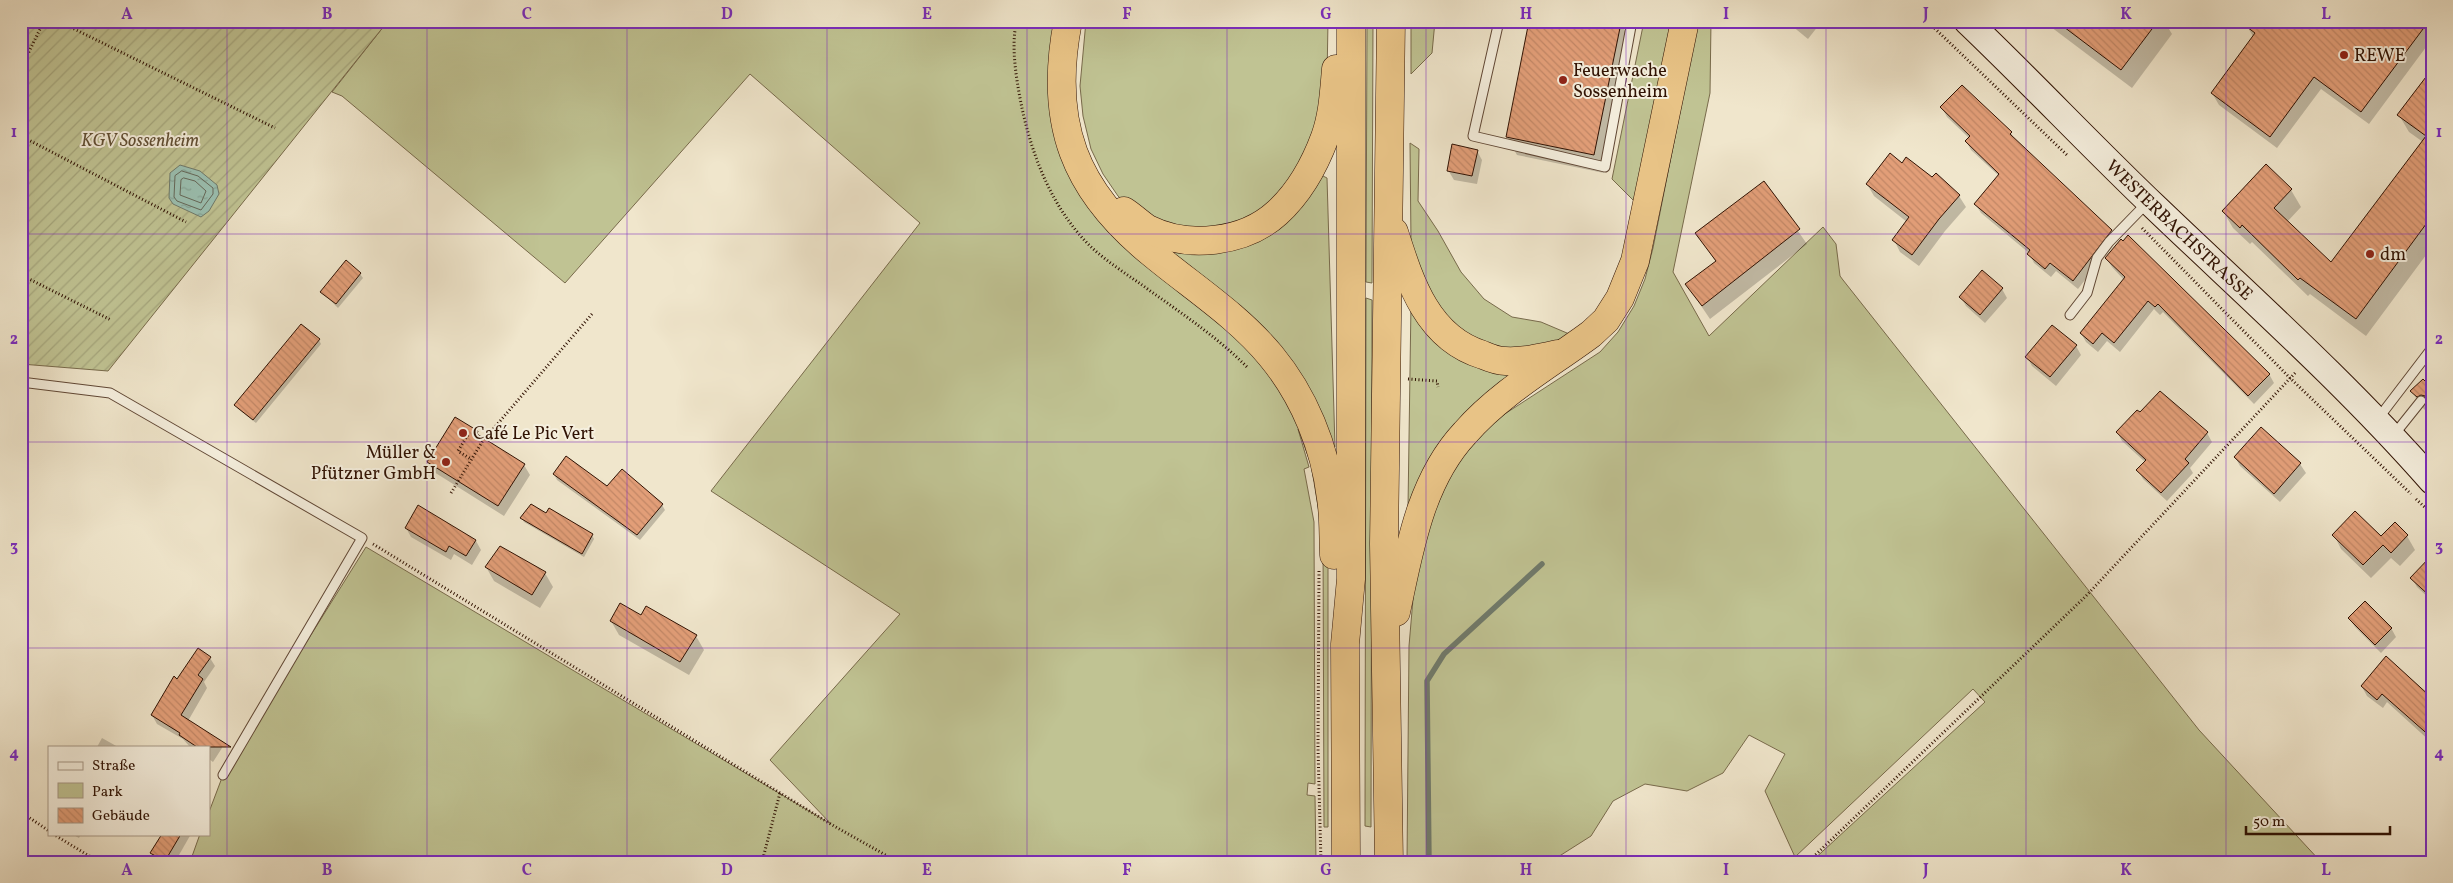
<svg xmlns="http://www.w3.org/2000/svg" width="2453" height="883" font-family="Vollkorn,serif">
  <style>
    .green { fill: #c0c393; stroke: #786a4b }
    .garden { fill: url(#garden-furrows); stroke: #786a4b }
    .water { fill: url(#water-ripples); stroke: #707a6b }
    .shadow { fill: #0003 }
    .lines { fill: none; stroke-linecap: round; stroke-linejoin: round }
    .shore { stroke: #66695a; stroke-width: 1 }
    .stream { stroke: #707a6b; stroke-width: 5.5 }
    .building { fill: url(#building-back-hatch); stroke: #301203 }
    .lane-casing { stroke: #604735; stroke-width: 11 }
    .secondary-casing { stroke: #301203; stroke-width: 28 }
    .highway-casing { stroke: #301203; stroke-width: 29 }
    .path { stroke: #301203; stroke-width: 3; stroke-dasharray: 1 2.5; stroke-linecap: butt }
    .lane { stroke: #f5efde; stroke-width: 9 }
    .secondary { stroke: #f5efde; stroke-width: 26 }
    .highway { stroke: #e8c386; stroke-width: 28 }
    .grid { fill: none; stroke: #7b2cbf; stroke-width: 1; stroke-opacity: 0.55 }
    .poi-dot { fill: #8f2418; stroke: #f5efde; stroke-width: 2 }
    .labels { text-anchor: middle; stroke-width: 4; stroke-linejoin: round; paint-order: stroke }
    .poi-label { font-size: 18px; fill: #301203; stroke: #f5efde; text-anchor: start }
    .park-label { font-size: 18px; font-style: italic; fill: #625035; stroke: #f5efde }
    .street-label { font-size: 18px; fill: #301203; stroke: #f5efde }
    .neatline { fill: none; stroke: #7b2cbf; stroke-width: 2 }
    .grid-label { font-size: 16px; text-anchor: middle; font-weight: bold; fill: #7b2cbf }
  </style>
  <defs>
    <pattern id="garden-furrows" width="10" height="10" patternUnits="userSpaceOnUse" patternTransform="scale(1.25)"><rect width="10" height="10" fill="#c0c393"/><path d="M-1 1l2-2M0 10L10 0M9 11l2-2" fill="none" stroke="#a5a67d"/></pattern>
    <pattern id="water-ripples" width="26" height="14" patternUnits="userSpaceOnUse" patternTransform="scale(1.25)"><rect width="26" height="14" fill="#9bc0b1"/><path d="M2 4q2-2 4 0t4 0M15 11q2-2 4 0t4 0" fill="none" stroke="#86a497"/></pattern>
    <pattern id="building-back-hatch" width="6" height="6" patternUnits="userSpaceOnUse" patternTransform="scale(1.25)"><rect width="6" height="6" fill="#e29e78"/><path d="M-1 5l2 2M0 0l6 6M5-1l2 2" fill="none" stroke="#c28766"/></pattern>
  </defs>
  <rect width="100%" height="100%" fill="#f0e6cc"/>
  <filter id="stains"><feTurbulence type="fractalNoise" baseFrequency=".004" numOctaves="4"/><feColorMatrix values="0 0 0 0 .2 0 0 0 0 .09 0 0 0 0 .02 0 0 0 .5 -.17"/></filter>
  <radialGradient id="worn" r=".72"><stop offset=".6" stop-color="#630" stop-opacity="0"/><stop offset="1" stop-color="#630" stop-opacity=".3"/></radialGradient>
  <!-- green -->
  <g class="green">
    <path d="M388,21h673l10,149 169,166 31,36 43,84 14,77v294h-4l-1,-290 -12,-73 -13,-35 11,38 -5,2 10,53 1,262 -7,-1 -1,12 8,1 1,66h-1126l10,-28h9v-22l14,-37 143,-228 465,277 -61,-64 130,-146 -189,-123 209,-268 -170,-149 -185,209 -223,-187 -10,-4z"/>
    <path d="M1086,21h242l-1,58 -21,83 -44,49 -35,17 -48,2 -46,-20 -15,-14 -15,-22 -12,-25 -8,-33 -3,-30z"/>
    <path d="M1367,21h6l-1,262 -6,-1z"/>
    <path d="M1411,21h24l-3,32 -21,21z"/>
    <path d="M1644,21h28l-36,182 -24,-24z"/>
    <path d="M1698,21h13l-1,72 -37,179 36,64 114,-109 13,17 4,32 3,4 356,450 122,132h-510l174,-160 -12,-13 -178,168 -30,-66 20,-37 -36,-19 -26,38 -36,18 -42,-7 -32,17 -22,35 -41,26h-143l2,-216 8,-94 37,-86 20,-25 23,-22 103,-67 18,-20 16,-26 11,-27 8,-31z"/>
    <path d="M1410,143l9,6 -1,52 20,30 23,41 23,27 28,18 29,5 33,14 -54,16 -52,-13 -23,-21 -18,-29 -16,-47z"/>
    <path d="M1323,176l4,2 8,269 -173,-204 34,7z"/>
    <path d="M1366,298l6,2 -1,527 -6,-1z"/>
    <path d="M1411,303l114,68 -111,133 -6,3z"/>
  </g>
  <!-- garden -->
  <path class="garden" d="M21,21h367l-280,350 -87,-7z"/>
  <!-- water -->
  <path class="water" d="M180,165l20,6 17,14 2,9 -10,17 -8,6 -28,-13 -4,-6 1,-25z"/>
  <!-- shadow -->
  <g class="shadow">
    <path d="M1530,21h77l14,3 10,18 -27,131 -87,-18 -10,-18z"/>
    <path d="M1786,21h36l-14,18z"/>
    <path d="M2043,21h121l8,13 -40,54z"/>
    <path d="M2250,21h182v18l-63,85 -48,-35 -44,59 -58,-43 -7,-12 42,-55 -7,-12z"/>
    <path d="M2432,71v176l-66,89 -56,-42 -2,2 -56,-54 -2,2 -17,-16 -10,-17 68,-21 10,17 -14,15 44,42 92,-122 -14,-10 -10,-17z"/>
    <path d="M1942,108l69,25 4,8 96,90 5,9 -38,49 -22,-18 -5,6 -17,-14 -5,-10 -48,-40 -5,-8 23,-29 -28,-26 -5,-9 3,-3 -22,-21z"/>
    <path d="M1477,151l5,9 -5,24 -23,-4 -6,-10z"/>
    <path d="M1902,164l57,32 7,11 -21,24 -26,35 -19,-14 -6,-12 13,-18 -33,-26 -7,-12z"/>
    <path d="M1764,183l43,61 -97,75 -23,-34 29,-23 -19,-29z"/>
    <path d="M2106,258l163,116 5,9 -20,21 -91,-92 -3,3 -6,-6 -34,43 -13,-11 -9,11 -12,-10 -5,-9 43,-53 -12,-13z"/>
    <path d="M360,274l3,4 -25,30 -16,-16z"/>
    <path d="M2002,289l5,9 -22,25 -19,-17 -5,-9z"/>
    <path d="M319,340l2,4 -65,79 -18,-14 -2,-4z"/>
    <path d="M2076,346l5,9 -25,31 -24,-20 -5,-9z"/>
    <path d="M2432,389v25l-3,-5 -4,1 -5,-5 -8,-14z"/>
    <path d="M2261,429l39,35 6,9 -26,29 -40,-36 -5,-9z"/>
    <path d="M477,432l3,5 44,28 6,10 -26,41 -70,-44 -6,-10z"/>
    <path d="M2117,432l90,1 5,9 -22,26 3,5 -26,28 -24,-22 -5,-9 7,-8 -23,-21z"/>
    <path d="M554,474l108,31 3,5 -25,30 -83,-60z"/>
    <path d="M418,507l58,34 5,9 -9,15 -18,-11 -3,6 -40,-23 -5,-9z"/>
    <path d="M547,515l45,20 2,4 -10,18 -60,-35 -2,-4z"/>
    <path d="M2395,524l12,12 8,14 -15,16 -9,-8 -20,20 -30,-29 -7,-14 47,3z"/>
    <path d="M2432,557v44l-15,-14 -5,-9z"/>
    <path d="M486,567l59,6 8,14 -13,21 -46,-27z"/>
    <path d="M642,617l54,19 8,14 -15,25 -70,-40 -8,-14z"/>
    <path d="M2349,618l42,10 5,9 -15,16 -26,-26z"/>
    <path d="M210,658l5,8 -11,16 3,6 -19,33 30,19 4,8 -9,14 -4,-3v-12h-19l-7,-8 -26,-15 -5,-9 26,-35z"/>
    <path d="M2362,687l70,11v45l-45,-41 -4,6 -16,-12z"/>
    <path d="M102,738l16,9h-21z"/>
    <path d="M72,834h9l-2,4z"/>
    <path d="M163,834h28l-16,28h-18l-5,-9z"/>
  </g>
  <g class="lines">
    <!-- shore -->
    <g class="shore">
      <path d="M182,171l16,5 15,12v6l-12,16 -24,-9 -3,-4 1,-21z"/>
      <path d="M184,178l11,3 11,10 -5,12 -21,-8 1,-15z"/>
    </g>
    <!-- stream -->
    <path class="stream" d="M1429,862l-2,-181 17,-27 98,-90"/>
  </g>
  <!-- building -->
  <g class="building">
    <path d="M1529,21l92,2 -27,132 -88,-18z"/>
    <path d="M2056,21h102l-37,49z"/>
    <path d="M2239,21h190l-68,91 -47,-35 -44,60 -59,-44 44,-60z"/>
    <path d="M2432,69v147l-76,103 -56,-41 -2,2 -56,-55 -2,3 -18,-17 44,-47 26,25 -18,19 57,54 95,-126 -29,-21z"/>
    <path d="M1962,85l50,47 -2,2 102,96 -39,51 -23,-18 -5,6 -18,-15 3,-4 -56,-46 25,-30 -34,-33 5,-5 -30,-29z"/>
    <path d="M1452,144l26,6 -6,26 -25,-5z"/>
    <path d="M1890,153l12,10 4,-6 26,20 4,-4 24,22 -21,24 -27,36 -20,-15 17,-23 -43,-33z"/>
    <path d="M1764,181l36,48 -98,77 -17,-22 31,-23 -21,-28z"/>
    <path d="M2128,235l142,139 -22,22 -90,-92 -3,3 -7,-6 -34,42 -12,-10 -9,11 -13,-11 45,-56 -20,-19 16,-19 2,2z"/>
    <path d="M346,260l15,13 -25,31 -16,-12z"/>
    <path d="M1982,270l21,18 -23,27 -21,-18z"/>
    <path d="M301,324l19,15 -67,81 -19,-15z"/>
    <path d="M2052,325l25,20 -27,32 -25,-20z"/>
    <path d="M2423,379l9,9v23l-6,-6 1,-4 -2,-5 -4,-1 -4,2 -7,-6z"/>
    <path d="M2160,391l48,41 -23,27 4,4 -28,30 -25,-23 10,-10 -30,-28 21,-22 3,2z"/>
    <path d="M455,417l23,14 -1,3 48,30 -27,42 -71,-44z"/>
    <path d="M2261,427l40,36 -27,31 -40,-37z"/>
    <path d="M566,456l41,30 15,-17 41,35 -26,31 -84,-61z"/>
    <path d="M531,504l15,9 3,-5 44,26 -11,20 -62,-36z"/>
    <path d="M418,505l58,35 -10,16 -17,-10 -3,6 -41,-24z"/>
    <path d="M2355,511l26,25 14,-14 13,13 -17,18 -8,-8 -20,20 -31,-30z"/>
    <path d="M500,546l46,26 -14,23 -47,-28z"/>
    <path d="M2432,555v43l-22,-20z"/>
    <path d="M2365,601l27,27 -17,17 -27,-27z"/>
    <path d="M620,603l21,12 5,-9 51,29 -17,27 -70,-41z"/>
    <path d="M198,648l13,9 -13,18 5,4 -22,36 50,32h-34l-18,-12 1,-2 -29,-18 23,-39 3,3z"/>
    <path d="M2386,656l46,42v40l-50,-44 -5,6 -16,-14z"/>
    <path d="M162,834h19l-16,27 -15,-8z"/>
  </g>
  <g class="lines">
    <defs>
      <g id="lane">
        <path d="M1499,21l-26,115 132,31 27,-146"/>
        <path d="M2070,315l17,-22 10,-35 12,-16 38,-39"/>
        <path d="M21,382l89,11 252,145 -139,237"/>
        <path d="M2377,420l55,-72"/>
        <path d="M2393,436l28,-35"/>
      </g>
      <g id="secondary">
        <path id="s1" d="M1967,21c64,61 124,125 188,186 94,90 191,176 277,274"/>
      </g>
      <g id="highway">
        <path d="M1068,21c-20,102 6,170 86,234 40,33 84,61 117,101 33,40 54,91 60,142 3,18 2,38 3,57"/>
        <path d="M1124,211c8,5 16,13 24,18 40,20 96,14 129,-16 22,-20 38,-49 48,-76 8,-22 9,-46 11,-68"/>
        <path d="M1394,232c16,50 33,106 89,123 7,3 15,6 22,6 18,1 35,-3 53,-7"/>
        <path d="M1396,612c13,-61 24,-131 69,-179 35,-40 84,-68 126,-99l15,-14 14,-22 15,-37 50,-240"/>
        <path d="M1346,862l-1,-218 6,-65v-558"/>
        <path d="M1389,862l-5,-318 7,-523"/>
      </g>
    </defs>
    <!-- lane casing -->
    <use href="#lane" class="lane-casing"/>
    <!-- secondary casing -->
    <use href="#secondary" class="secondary-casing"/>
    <!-- highway casing -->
    <use href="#highway" class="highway-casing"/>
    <!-- path -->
    <g class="path">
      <path d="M58,21l217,107"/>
      <path d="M332,21l8,4"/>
      <path d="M1017,21c-7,23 0,63 5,87 11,51 31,101 68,138 16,15 35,27 52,39 36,26 73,50 105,82"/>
      <path d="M1927,21l141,135"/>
      <path d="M21,24l2,-3"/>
      <path d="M21,68l23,-47"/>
      <path d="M21,136l165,86"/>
      <path d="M2142,228l148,150 121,116"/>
      <path d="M21,275l90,45"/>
      <path d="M1408,379l29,2 1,6"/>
      <path d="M468,435l-10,16 13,8"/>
      <path d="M451,493l31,-51 110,-128"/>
      <path d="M2416,499l16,15"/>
      <path d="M373,544l461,282 64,36"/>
      <path d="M1319,571l-1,177 3,114"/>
      <path d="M21,812l28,19"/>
      <path d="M53,834l46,28"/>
      <path d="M762,862l18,-69"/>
      <path d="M1808,862l278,-266 210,-224"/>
    </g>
    <!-- lane -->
    <use href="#lane" class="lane"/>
    <!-- secondary -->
    <use href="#secondary" class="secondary"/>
    <!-- highway -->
    <use href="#highway" class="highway"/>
  </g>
  <!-- grid -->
  <path class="grid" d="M227,21v841M427,21v841M627,21v841M827,21v841M1027,21v841M1227,21v841M1426,21v841M1626,21v841M1826,21v841M2026,21v841M2226,21v841M21,234h2411M21,442h2411M21,648h2411"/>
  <!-- markers -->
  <g class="poi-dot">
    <circle cx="2344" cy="55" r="5"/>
    <circle cx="1563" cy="80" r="5"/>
    <circle cx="2370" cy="254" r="5"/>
    <circle cx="463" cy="433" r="5"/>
    <circle cx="446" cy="462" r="5"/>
  </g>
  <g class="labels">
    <!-- poi labels -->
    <g class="poi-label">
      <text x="2354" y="61">REWE</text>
      <text x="1573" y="76">Feuerwache<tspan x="1573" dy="21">Sossenheim</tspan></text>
      <text x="2380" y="260">dm</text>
      <text x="473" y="439">Café Le Pic Vert</text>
      <text x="436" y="458" text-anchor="end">Müller &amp;<tspan x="436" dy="21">Pfützner GmbH</tspan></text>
    </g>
    <!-- park labels -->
    <g class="park-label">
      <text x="140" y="146">KGV Sossenheim</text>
    </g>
    <!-- street labels -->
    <g class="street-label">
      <text dy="6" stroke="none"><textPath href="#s1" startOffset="298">WESTERBACHSTRASSE</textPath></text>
    </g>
  </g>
  <!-- margin -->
  <rect width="2453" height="883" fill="none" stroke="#f0e6cc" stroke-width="55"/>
  <!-- legend -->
  <rect x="48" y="746" width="162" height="90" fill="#f5efde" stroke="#a69786"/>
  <rect x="58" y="762" width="25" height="8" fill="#f5efde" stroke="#a69786"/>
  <text x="92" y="770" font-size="15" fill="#301203">Straße</text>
  <rect x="58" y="783" width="25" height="15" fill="#c0c393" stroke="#a69786"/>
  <text x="92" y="796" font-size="15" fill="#301203">Park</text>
  <rect x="58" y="808" width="25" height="15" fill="url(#building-back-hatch)" stroke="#a69786"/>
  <text x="92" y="820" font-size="15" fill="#301203">Gebäude</text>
  <!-- scale -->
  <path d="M2246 826v8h144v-8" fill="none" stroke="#301203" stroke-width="2.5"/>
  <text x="2253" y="826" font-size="15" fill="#301203" stroke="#f5efde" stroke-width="4" paint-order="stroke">50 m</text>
  <rect x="28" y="28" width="2398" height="828" class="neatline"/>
  <g class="grid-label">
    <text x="127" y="19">A</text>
    <text x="327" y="19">B</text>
    <text x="527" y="19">C</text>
    <text x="727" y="19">D</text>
    <text x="927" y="19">E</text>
    <text x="1127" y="19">F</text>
    <text x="1326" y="19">G</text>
    <text x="1526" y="19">H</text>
    <text x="1726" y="19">I</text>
    <text x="1926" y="19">J</text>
    <text x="2126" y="19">K</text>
    <text x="2326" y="19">L</text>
    <text x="14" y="137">1</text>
    <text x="2439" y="137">1</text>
    <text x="14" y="344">2</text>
    <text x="2439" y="344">2</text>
    <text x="14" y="551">3</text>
    <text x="2439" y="551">3</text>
    <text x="14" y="758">4</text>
    <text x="2439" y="758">4</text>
    <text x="127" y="875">A</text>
    <text x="327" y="875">B</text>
    <text x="527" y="875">C</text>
    <text x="727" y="875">D</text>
    <text x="927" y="875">E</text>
    <text x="1127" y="875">F</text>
    <text x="1326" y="875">G</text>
    <text x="1526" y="875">H</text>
    <text x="1726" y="875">I</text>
    <text x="1926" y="875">J</text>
    <text x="2126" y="875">K</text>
    <text x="2326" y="875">L</text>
  </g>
  <rect width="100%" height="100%" filter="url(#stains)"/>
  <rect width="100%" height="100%" fill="url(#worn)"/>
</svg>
